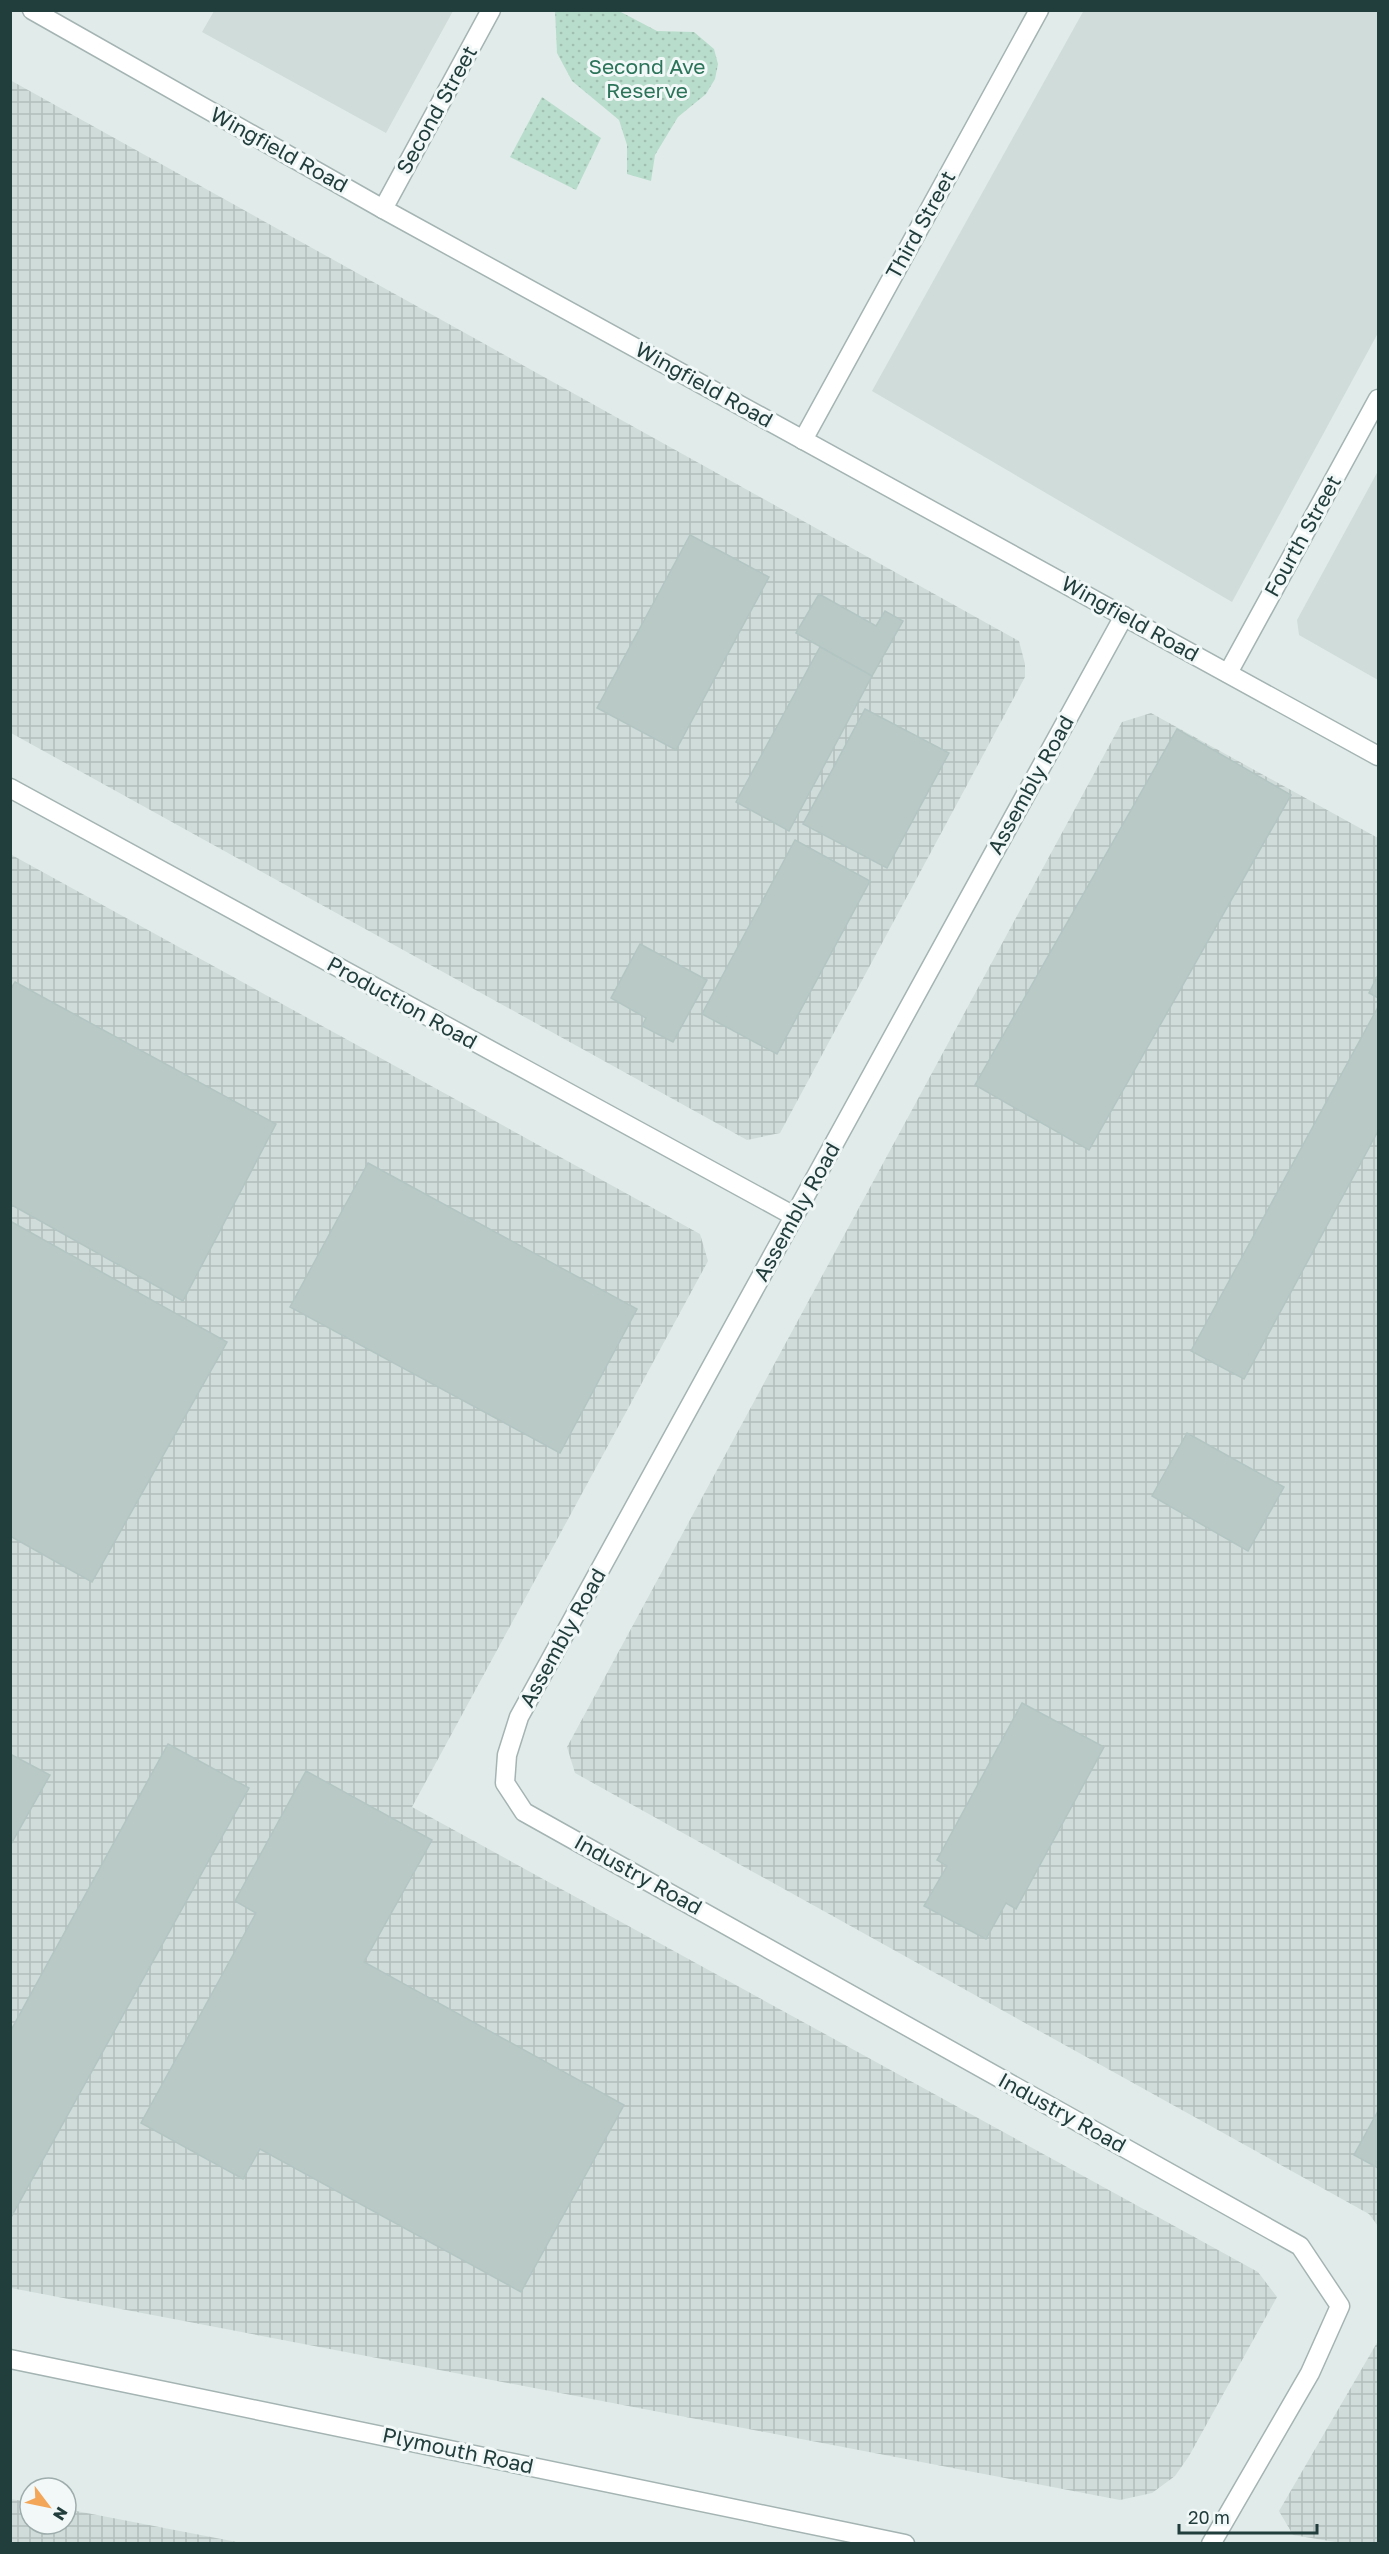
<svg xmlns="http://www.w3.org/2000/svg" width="1389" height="2554" font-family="'Golos Text',sans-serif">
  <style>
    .built { fill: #cfdcd9 }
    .industrial { fill: url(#industrial-grid) }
    .park { fill: url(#park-dots) }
    .building { fill: #b9c9c6; stroke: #b3c5c2; stroke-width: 1.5 }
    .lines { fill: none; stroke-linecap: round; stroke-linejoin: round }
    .minor-casing { stroke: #a4b4b2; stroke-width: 21 }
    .minor { stroke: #fff; stroke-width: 18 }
    .labels { text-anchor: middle; stroke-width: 6; stroke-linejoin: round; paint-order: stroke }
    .park-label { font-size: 21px; fill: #2b745a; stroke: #f1f8f7 }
    .street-label { font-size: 21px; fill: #213d3c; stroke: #f1f8f7 }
  </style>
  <defs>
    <pattern id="industrial-grid" width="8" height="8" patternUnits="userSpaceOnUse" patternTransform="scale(1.5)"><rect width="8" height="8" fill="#cfdcd9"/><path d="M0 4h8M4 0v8" fill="none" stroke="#b1bebb"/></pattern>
    <pattern id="park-dots" width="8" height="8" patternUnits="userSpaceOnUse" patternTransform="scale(1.5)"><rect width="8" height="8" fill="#b9ddcc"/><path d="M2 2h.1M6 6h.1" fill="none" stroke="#9fbfb0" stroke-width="1.8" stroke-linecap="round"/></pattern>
  </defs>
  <rect width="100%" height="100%" fill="#e1ecea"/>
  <!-- built -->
  <g class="built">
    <path d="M1084,10l294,1v322l-146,269 -360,-211z"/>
    <path d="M214,11v-1l239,1 -67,122 -184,-101z"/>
    <path d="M1378,471v209l-79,-45 -2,-15z"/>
  </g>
  <!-- industrial -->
  <g class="industrial">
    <path d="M10,80l1009,561 6,23v13l-245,456 -33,7 -736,-407z"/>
    <path d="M1151,713l227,125v1388l-9,-12 -794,-441 -8,-26 555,-1025z"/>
    <path d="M10,854l690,380 8,27 -296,546 846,465 19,25 -88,159 -14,20 -23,17 -32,7 -1109,-212z"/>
    <path d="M1378,2341v202h-37l-48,-8 -14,-24z"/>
    <path d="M10,2499l20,3v22h36v-15l176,34h-231z"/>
  </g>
  <!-- park -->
  <g class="park">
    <path d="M555,11h64l38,20 37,1 20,17 4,15 -3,15 -9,15 -28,23 -23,38 -4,26 -24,-7v-29l-8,-25 -47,-39 -15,-28z"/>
    <path d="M542,97l59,41 -25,52 -66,-33z"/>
  </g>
  <!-- building -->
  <g class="building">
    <path d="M690,535l79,42 -93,173 -79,-42z"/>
    <path d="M819,594l57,32 9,-15 18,10 -31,55 -76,-43z"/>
    <path d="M820,647l52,29 -83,155 -53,-29z"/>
    <path d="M865,709l84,44 -62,115 -84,-44z"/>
    <path d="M1177,729l114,66 -202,355 -114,-65z"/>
    <path d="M795,840l75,41 -93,173 -75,-40z"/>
    <path d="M640,944l67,36 -34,62 -31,-16 4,-8 -35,-20z"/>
    <path d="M1378,975v23l-9,-5z"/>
    <path d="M15,982l261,142 -93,177 -173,-97v-214z"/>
    <path d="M1378,1007v124l-134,248 -53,-28z"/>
    <path d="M368,1163l269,146 -77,144 -270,-146z"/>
    <path d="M10,1221l217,121 -135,240 -82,-46z"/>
    <path d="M1187,1433l97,54 -36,64 -96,-55z"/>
    <path d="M1022,1703l82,44 -88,162 -10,-6 -20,36 -62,-33 23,-40 -10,-6z"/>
    <path d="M168,1744l81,44 -239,431v-187z"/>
    <path d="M10,1754l40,21 -40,71z"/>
    <path d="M306,1771l126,69 -68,122 260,143 -103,187 -261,-143 -17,30 -102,-56 115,-210 -21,-12z"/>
    <path d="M1378,2111v57l-24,-13z"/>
  </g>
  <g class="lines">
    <defs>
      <g id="minor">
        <path d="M32,10l351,199 995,547"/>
        <path d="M383,209l108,-199"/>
        <path d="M803,440l236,-430"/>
        <path d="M1124,616l-605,1101 -12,38 -2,28 19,29 776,434 40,60 -30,67 -99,171"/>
        <path d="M1228,673l150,-274"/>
        <path d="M10,788l784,428"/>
        <path d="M10,2359l895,185"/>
      </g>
    </defs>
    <!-- minor casing -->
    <use href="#minor" class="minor-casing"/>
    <!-- minor -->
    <use href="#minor" class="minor"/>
  </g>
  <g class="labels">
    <!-- park labels -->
    <g class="park-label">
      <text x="647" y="74">Second Ave<tspan x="647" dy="24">Reserve</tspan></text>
    </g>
    <!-- street labels -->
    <g class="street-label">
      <text transform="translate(437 110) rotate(-61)" y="7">Second Street</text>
      <text transform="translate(279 150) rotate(29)" y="7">Wingfield Road</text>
      <text transform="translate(921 225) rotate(-61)" y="7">Third Street</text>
      <text transform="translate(704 385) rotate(29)" y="7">Wingfield Road</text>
      <text transform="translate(1303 536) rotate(-61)" y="7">Fourth Street</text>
      <text transform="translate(1130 619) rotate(29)" y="7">Wingfield Road</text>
      <text transform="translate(1031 785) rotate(-61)" y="7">Assembly Road</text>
      <text transform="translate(402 1003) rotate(29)" y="7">Production Road</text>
      <text transform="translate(797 1212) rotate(-61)" y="7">Assembly Road</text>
      <text transform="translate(563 1638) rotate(-61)" y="7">Assembly Road</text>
      <text transform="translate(638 1875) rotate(29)" y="7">Industry Road</text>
      <text transform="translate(1062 2113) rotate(29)" y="7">Industry Road</text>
      <text transform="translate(458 2451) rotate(12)" y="7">Plymouth Road</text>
    </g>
  </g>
  <!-- border -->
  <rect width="1389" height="2554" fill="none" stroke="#213d3c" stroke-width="24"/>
  <!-- north arrow -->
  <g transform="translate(48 2506) rotate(122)"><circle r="28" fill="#f1f8f7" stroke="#9eadac" stroke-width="1.5"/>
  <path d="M0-4.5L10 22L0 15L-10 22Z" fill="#f3a558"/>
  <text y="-9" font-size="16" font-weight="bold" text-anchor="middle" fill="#213d3c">N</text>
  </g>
  <!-- scale -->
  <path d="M1179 2524v9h138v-9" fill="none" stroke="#213d3c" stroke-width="3"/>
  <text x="1188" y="2524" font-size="18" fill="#213d3c" stroke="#f1f8f7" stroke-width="4.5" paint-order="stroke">20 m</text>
</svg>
